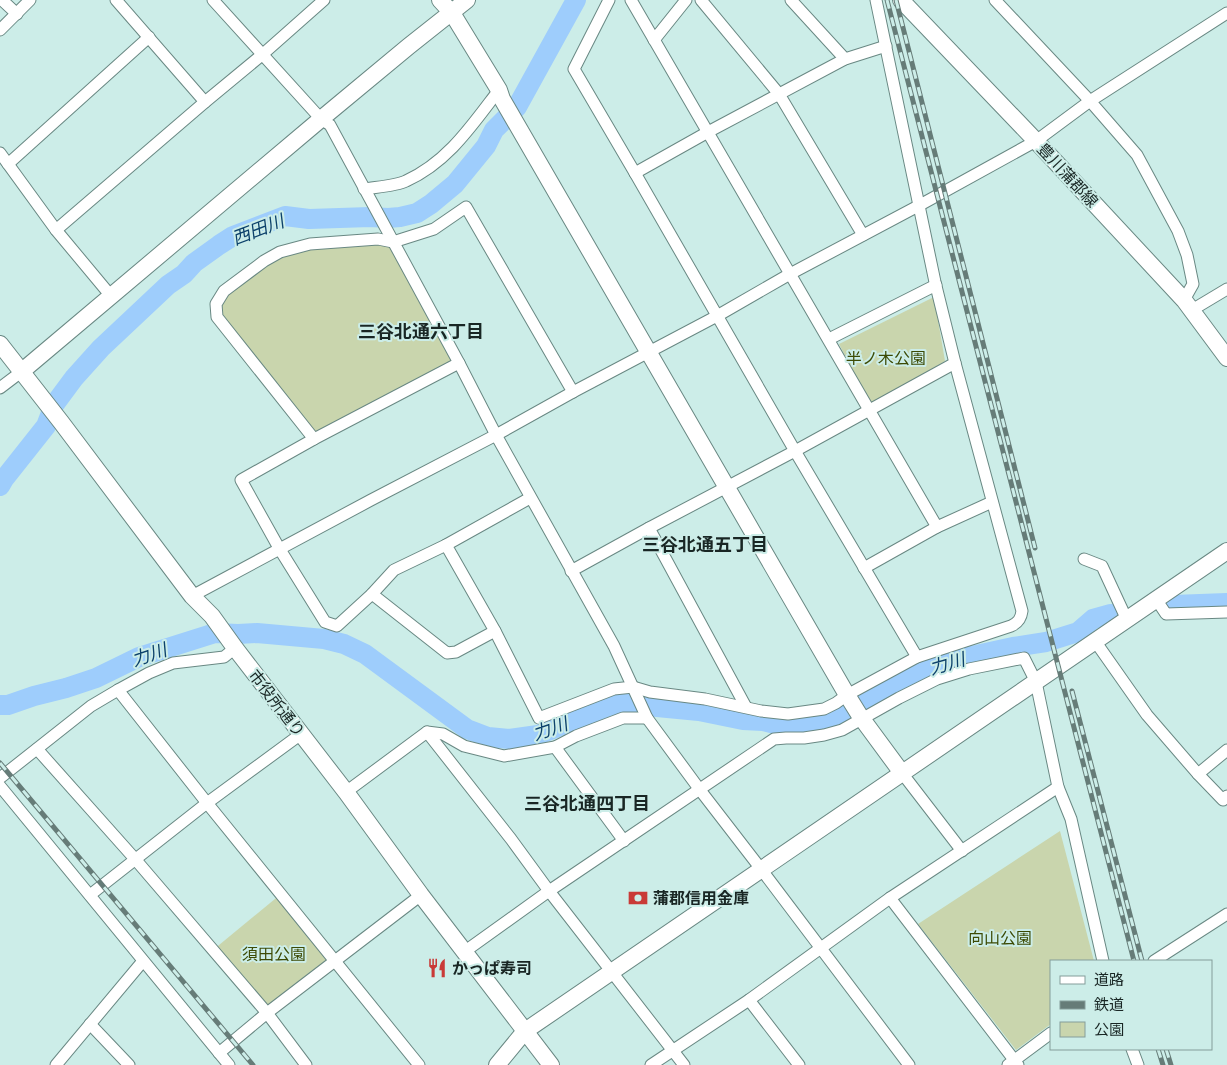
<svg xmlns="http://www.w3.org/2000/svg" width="1227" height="1065" font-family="'Sofia Sans Condensed','Noto Sans JP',sans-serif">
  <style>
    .green { fill: #c9d5ad }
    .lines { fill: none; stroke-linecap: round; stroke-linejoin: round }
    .river { stroke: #9ecdfc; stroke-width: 20 }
    .street-casing { stroke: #698883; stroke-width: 13 }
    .secondary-casing { stroke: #698883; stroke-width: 18 }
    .street { stroke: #fff; stroke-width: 11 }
    .secondary { stroke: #fff; stroke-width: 16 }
    .rail-casing { stroke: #667c78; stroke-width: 5 }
    .rail { stroke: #ccede8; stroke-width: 3; stroke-dasharray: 9; stroke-linecap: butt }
    .labels { text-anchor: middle; stroke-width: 4; stroke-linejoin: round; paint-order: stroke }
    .street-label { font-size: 16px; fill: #192624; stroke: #ccede8 }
    .park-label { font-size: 16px; fill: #3c4a04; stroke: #ccede8 }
    .poi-label { font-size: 16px; font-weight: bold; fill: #192624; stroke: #ccede8; text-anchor: start }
    .water-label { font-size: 18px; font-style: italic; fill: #0c416b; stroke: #ccede8 }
    .neighbourhood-label { font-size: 18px; font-weight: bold; fill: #192624; stroke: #ccede8 }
  </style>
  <rect width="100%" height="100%" fill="#ccede8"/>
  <!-- green -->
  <g class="green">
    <path d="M393,242l66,121 -145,76 -97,-122 7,-26 56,-39z"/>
    <path d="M934,297l11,64 -74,46 -32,-63z"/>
    <path d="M1060,831l34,130h-43v63l-35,26 -98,-126z"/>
    <path d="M281,894l54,67 -68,52 -54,-63z"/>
  </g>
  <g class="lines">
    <!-- river -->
    <g class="river">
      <path d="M0,486l4,-7 42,-53 8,-21 20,-27 27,-30 67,-63 16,-11 10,-11 25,-18 14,-9 52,-20 24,3 61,-2 18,1 12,-1 17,-4 14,-9 24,-20 31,-38 8,-16 23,-23 59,-107"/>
      <path d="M1173,605l54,-2"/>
      <path d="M0,705h8l26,-9 32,-8 30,-10 43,-21 76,-24 23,1 19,-1 67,6 20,5 21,10 102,75 21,8 21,2 29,-4 71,-29 18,-3 30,4 42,4 44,9 20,1 31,8 41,-7 33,-24 36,-20 40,-16 69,-15 33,-5 32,-10 15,-13 18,-5"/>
    </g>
    <defs>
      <g id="street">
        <path d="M2,0l15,14"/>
        <path d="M116,0l89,102"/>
        <path d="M213,0l108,119 9,6 129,238 37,72 118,211 33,72 53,72 61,79 148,196"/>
        <path d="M609,0l-35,69 61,104 160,278 122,206"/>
        <path d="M631,0l306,527 55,-25"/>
        <path d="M701,0l78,94 84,141"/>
        <path d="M791,0l54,59"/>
        <path d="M995,0l95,101 47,54 41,76 9,24 6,29 -9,16"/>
        <path d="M0,30l30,-30"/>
        <path d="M654,40l32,-40"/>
        <path d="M0,153l56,77 55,66"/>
        <path d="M8,164l141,-127"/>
        <path d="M635,173l73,-41 137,-73 41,-13"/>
        <path d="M364,189c12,-2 32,-3 42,-8 42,-19 66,-56 93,-91"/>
        <path d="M56,230l149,-128 58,-48 61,-54"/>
        <path d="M1192,310l35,-21"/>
        <path d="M829,339l107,-54"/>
        <path d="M0,388l21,-16"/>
        <path d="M314,439l-97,-122 -1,-13 8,-13 40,-30 16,-9 30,-8 68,-5 15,3 41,-13 32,-22 107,185"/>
        <path d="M530,498l-84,47 49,86 44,87 75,-29 19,-2 17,5 55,7 56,12 27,3 36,-5 12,-6 11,-8 70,-38 94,-31c7,-3 10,-7 11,-15l-67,-248 -20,-81 -59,-282"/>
        <path d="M649,528l97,179"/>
        <path d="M446,545l-52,25 -22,24 -35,32 -12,-4 -46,-74 -38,-68 73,-41 145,-76"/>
        <path d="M1084,559l18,7 25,54"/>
        <path d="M864,568l73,-41"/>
        <path d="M571,571l78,-43 146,-77 160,-88"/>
        <path d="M372,594l75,59 9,-1 39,-21"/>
        <path d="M192,596l179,-96 125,-65 77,-43 144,-76 73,-42 130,-69 116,-64 54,-40 137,-88"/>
        <path d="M1156,599l10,15 61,-2"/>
        <path d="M1095,641l52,74 51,59 25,26 4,-4"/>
        <path d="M118,690l89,113 212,262"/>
        <path d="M427,732l84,107 38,52 135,174"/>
        <path d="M555,747l69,94"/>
        <path d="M37,749l98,110 132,154 39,52"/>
        <path d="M902,773l60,78"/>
        <path d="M1198,774l29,-24"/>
        <path d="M0,778l91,-72 27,-16 31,-17 24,-10 51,-6 11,-9"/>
        <path d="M0,786l229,279"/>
        <path d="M346,792l81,-60 16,2 21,12 40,10 51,-9 21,-11 47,-18h24"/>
        <path d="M90,895l117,-92 94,-69"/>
        <path d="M890,898l128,167"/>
        <path d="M464,952l85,-61 225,-152 12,-1h18l20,-3 18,-5 57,-32 38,-19 32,-10 55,-11 12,24 22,105 13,32 32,142"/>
        <path d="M1154,961l73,-47"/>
        <path d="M749,1000l50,65"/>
        <path d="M90,1024l39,41"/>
        <path d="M1132,1049l6,16"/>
        <path d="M219,1053l48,-40 154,-118"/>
        <path d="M56,1065l87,-104"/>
        <path d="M651,1065l98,-65 141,-102 168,-111"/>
        <path d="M1008,1065l43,-32"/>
      </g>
      <g id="secondary">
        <path d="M440,0l12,13 47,77 3,9 345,596 13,21 42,57"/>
        <path d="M901,0l135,141 148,159 43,58"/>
        <path d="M0,344l61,78 131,174 20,20 23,32 111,144 75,103 130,170"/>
        <path d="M21,372l300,-253 88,-73 58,-46"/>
        <path d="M497,1065l28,-34 702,-480"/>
      </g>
    </defs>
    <!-- street casing -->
    <use href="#street" class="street-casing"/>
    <!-- secondary casing -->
    <use href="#secondary" class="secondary-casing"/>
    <!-- street -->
    <use href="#street" class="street"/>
    <!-- secondary -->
    <use href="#secondary" class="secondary"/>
    <defs>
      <g id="rail">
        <path d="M887,0l247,961"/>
        <path d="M896,0l139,548"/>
        <path d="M1072,691l70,270"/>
        <path d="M0,763l253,302"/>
        <path d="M1158,1049l5,16"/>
        <path d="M1166,1049l5,16"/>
      </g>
    </defs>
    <!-- rail casing -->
    <use href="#rail" class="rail-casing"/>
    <!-- rail -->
    <use href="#rail" class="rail"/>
  </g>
  <!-- icons -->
  <defs>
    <symbol id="bank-bare" viewBox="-9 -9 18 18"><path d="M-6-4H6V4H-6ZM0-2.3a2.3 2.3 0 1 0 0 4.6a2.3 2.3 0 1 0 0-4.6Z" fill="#c93a37" stroke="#ccede8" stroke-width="2.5" paint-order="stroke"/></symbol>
    <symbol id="restaurant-bare" viewBox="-9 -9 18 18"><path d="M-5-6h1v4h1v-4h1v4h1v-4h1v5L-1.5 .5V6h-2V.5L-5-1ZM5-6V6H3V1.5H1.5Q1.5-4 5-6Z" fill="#c93a37" stroke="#ccede8" stroke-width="2.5" paint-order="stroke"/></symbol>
  </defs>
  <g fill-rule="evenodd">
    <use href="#bank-bare" x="624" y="884" width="28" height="28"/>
    <use href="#restaurant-bare" x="423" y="954" width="28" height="28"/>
  </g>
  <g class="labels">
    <!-- street labels -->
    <g class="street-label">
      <text transform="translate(1068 175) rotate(47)" y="6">豊川蒲郡線</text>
      <text transform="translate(277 703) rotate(52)" y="6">市役所通り</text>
    </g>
    <!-- park labels -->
    <g class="park-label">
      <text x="886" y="364">半ノ木公園</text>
      <text x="1000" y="944">向山公園</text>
      <text x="274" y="960">須田公園</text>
    </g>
    <!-- poi labels -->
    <g class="poi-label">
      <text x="653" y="904">蒲郡信用金庫</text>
      <text x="452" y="974">かっぱ寿司</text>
    </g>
    <!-- water labels -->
    <g class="water-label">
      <text transform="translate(258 230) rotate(-21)" y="6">西田川</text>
      <text transform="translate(149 655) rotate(-19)" y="6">力川</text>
      <text transform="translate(947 664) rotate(-16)" y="6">力川</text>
      <text transform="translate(550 729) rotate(-19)" y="6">力川</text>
    </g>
    <!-- neighbourhood labels -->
    <g class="neighbourhood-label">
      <text x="421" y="338">三谷北通六丁目</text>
      <text x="705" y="551">三谷北通五丁目</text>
      <text x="587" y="810">三谷北通四丁目</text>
    </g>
  </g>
  <!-- legend -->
  <rect x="1050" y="960" width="162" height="90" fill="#ccede8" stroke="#849d9a"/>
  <rect x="1060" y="976" width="25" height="8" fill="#ffffff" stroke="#849d9a"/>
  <text x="1094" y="985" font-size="15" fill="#192624">道路</text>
  <rect x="1060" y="1001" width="25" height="8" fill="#667c78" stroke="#849d9a"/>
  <text x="1094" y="1010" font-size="15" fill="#192624">鉄道</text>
  <rect x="1060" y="1022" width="25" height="15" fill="#c9d5ad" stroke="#849d9a"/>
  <text x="1094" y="1035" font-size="15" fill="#192624">公園</text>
</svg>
